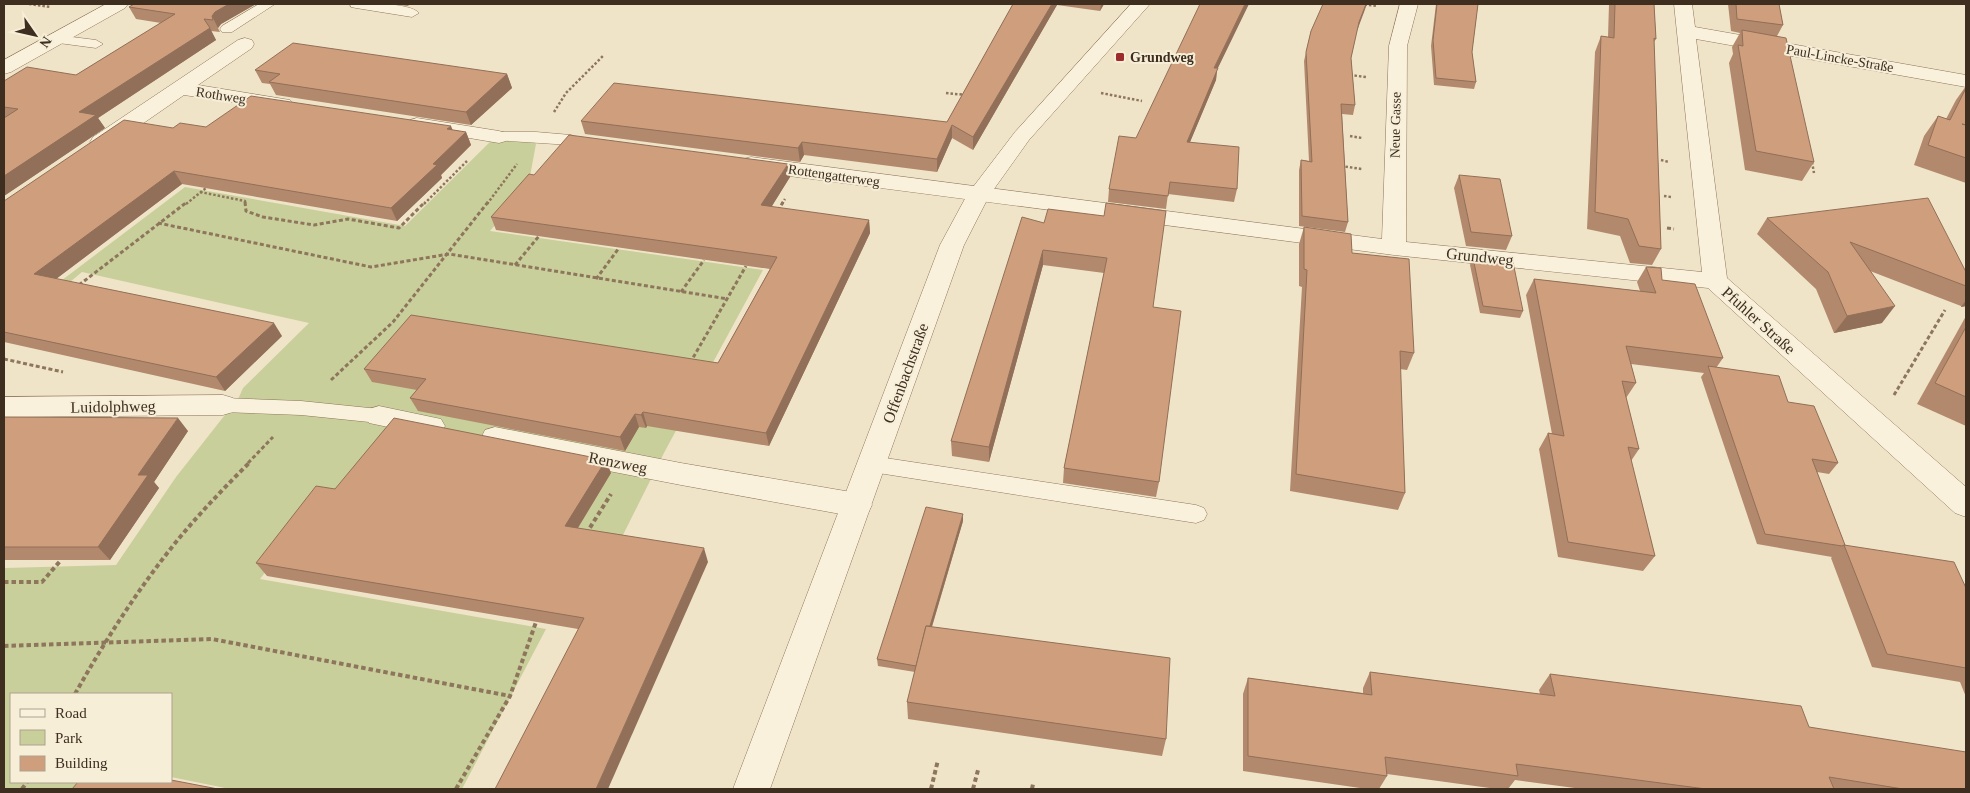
<svg xmlns="http://www.w3.org/2000/svg" width="1970" height="793" font-family="Georgia,serif">
  <style>
    .green { fill: #c9cf9b }
    .lines { fill: none; stroke-linecap: round; stroke-linejoin: round }
    .service-casing { stroke: #8d765c; stroke-width: 1 }
    .minor-casing { stroke: #8d765c; stroke-width: 1 }
    .tertiary-casing { stroke: #8d765c; stroke-width: 1 }
    .path-far2 { stroke: #8d765c; stroke-width: 2.5; stroke-dasharray: 2.5 2; stroke-linecap: butt }
    .path-far1 { stroke: #8d765c; stroke-width: 3; stroke-dasharray: 4 2.5; stroke-linecap: butt }
    .path { stroke: #8d765c; stroke-width: 4; stroke-dasharray: 4.5 3; stroke-linecap: butt }
    .service { fill: #faf1dc; fill-rule: evenodd }
    .minor { fill: #faf1dc; fill-rule: evenodd }
    .tertiary { fill: #faf1dc; fill-rule: evenodd }
    .wall { fill: #b2896c }
    .shaded-wall { fill: #916f58 }
    .building { fill: #cf9f7d; stroke: #916f58 }
    .poi-dot { fill: #9e2a2b; stroke: #f7eed8; stroke-width: 2 }
    .labels { text-anchor: middle; stroke-width: 4; stroke-linejoin: round; paint-order: stroke }
    .far-poi-label { font-size: 14px; font-weight: bold; fill: #3d2e20; stroke: #f7eed8; text-anchor: start }
    .far-street-label { font-size: 14px; fill: #3d2e20; stroke: #f7eed8 }
    .street-label { font-size: 16px; fill: #3d2e20; stroke: #f7eed8 }
  </style>
  <rect width="100%" height="100%" fill="#f0e4c8"/>
  <!-- green -->
  <path class="green" d="M500,132l25,2 11,10 -8,43 -38,44 273,39 -98,181 -47,94 -295,-47 -63,81 286,50 -84,160h-232l-59,-12v-83h-160v88h83l-5,7h-85v-221l112,-3 60,-88 63,-80 4,-9 66,-65 -227,-51 -78,65v-13l181,-137 220,39z"/>
  <g class="lines">
    <defs>
      <g id="service">
        <path d="M259,4h16l-43,28h-10l-2,-3 2,-3z"/>
        <path d="M350,4c14,0 59,-2 69,9l-7,4 -56,-9 -5,-1z"/>
        <path d="M56,35l40,5 7,4 -7,4 -45,-6 -2,-3z"/>
        <path d="M499,132h37l35,3 5,2 3,3 -3,3 -5,2 -77,-5 -3,-3 3,-3z"/>
        <path d="M223,398l78,3 78,8 7,2 3,5 -3,5 -7,2 -78,-8 -78,-3 -7,-2 -3,-5 3,-5z"/>
        <path d="M872,456l324,49 8,3 3,6 -3,6 -8,3 -324,-51 -7,-2 -4,-6 4,-6z"/>
      </g>
      <g id="minor">
        <path d="M1400,4h18l-11,42 -1,196 296,30 -28,-268h18l3,23 271,48v12l-270,-48 31,239 239,209v30l-11,-4 -247,-225 -314,-33 -643,-84 -8,-2 -3,-5 3,-5 8,-2 631,82 7,-193z"/>
        <path d="M245,38l7,2 2,4 -2,4 -54,37 92,15 3,4 -3,4 -7,2 -99,-15 -75,52 -8,1 -8,-1 -3,-5 3,-5 145,-97z"/>
        <path d="M417,118l82,13 7,2 4,4 -4,4 -7,2 -89,-15 -3,-4 3,-4z"/>
        <path d="M223,395l10,3 4,7 -4,7 -10,3 -219,2v-20z"/>
        <path d="M379,406l62,13 4,7 -4,7 -10,3 -62,-13 -4,-7 4,-7z"/>
        <path d="M495,427l186,36 176,30 11,4 4,8 -4,8 -11,4 -176,-32 -186,-36 -10,-3 -4,-8 4,-8z"/>
      </g>
      <g id="tertiary">
        <path d="M106,4h22l-3,4 -114,64 -7,2v-14z"/>
        <path d="M1131,4h19l-121,136 -40,56 -25,49 -194,544h-37l207,-544 27,-50 48,-63z"/>
      </g>
    </defs>
    <!-- service casing -->
    <use href="#service" class="service-casing"/>
    <!-- minor casing -->
    <use href="#minor" class="minor-casing"/>
    <!-- tertiary casing -->
    <use href="#tertiary" class="tertiary-casing"/>
    <!-- path-far2 -->
    <g class="path-far2">
      <path d="M29,4l22,3"/>
      <path d="M1360,4l17,2"/>
      <path d="M1350,75l16,2"/>
      <path d="M946,93l20,2"/>
      <path d="M1101,93l41,8"/>
      <path d="M554,112l12,-19 37,-37"/>
      <path d="M1350,136l12,2"/>
      <path d="M1661,160l8,2"/>
      <path d="M1812,162l2,11"/>
      <path d="M1341,166l21,3"/>
      <path d="M200,192l45,9v3"/>
      <path d="M1664,196l7,1"/>
      <path d="M186,204l20,-16"/>
      <path d="M424,204l43,-43"/>
      <path d="M487,204l30,-40"/>
      <path d="M782,204l3,-5"/>
    </g>
    <!-- path-far1 -->
    <g class="path-far1">
      <path d="M245,202l1,9 17,6 51,8 34,-6 51,9 26,-26"/>
      <path d="M778,211l5,-9"/>
      <path d="M158,223l213,44 78,-13 279,45"/>
      <path d="M1667,228l7,1"/>
      <path d="M515,265l24,-29"/>
      <path d="M596,279l23,-31"/>
      <path d="M79,285l108,-83"/>
      <path d="M681,292l23,-32"/>
      <path d="M4,359l59,13"/>
      <path d="M690,363l56,-97"/>
      <path d="M331,380l62,-58 95,-120"/>
      <path d="M1894,395l51,-85"/>
      <path d="M248,463l25,-26"/>
    </g>
    <!-- path -->
    <g class="path">
      <path d="M586,534l25,-40"/>
      <path d="M4,582h38l19,-22"/>
      <path d="M4,646l208,-7 298,57"/>
      <path d="M75,694c27,-48 56,-94 90,-138 26,-34 55,-64 85,-94"/>
      <path d="M22,789l5,-7"/>
      <path d="M456,789l54,-93 26,-74"/>
      <path d="M931,789l7,-29"/>
      <path d="M973,789l5,-19"/>
      <path d="M1032,789l1,-5"/>
    </g>
    <!-- service -->
    <use href="#service" class="service"/>
    <!-- minor -->
    <use href="#minor" class="minor"/>
    <!-- tertiary -->
    <use href="#tertiary" class="tertiary"/>
  </g>
  <!-- wall -->
  <g class="wall">
    <path d="M134,4h122l-35,20 -3,4 2,4 -9,-1 5,9 -118,78 7,10 -101,68v-115l72,-6 85,-52 -25,-4 -7,-12z"/>
    <path d="M391,4h19l-2,2z"/>
    <path d="M1013,4h91l-4,7 -43,-6 -84,145 -21,-12 -15,34 -133,-17 -4,7 -215,-28 -4,-13 366,1z"/>
    <path d="M1436,4h42l-6,48 4,30 -2,7 -40,-4 -3,-39z"/>
    <path d="M1609,4h45l2,35 -2,3 7,207 -9,16 -22,-2 -10,-27 -33,-7 8,-177 6,-16 7,1z"/>
    <path d="M1728,4h51l4,21 -6,11 37,126 -12,19 -57,-11 -16,-107 4,-9 -1,-7 8,-14 -9,-2z"/>
    <path d="M1357,29l-6,29 4,47 -2,10 -11,-1 6,108 -3,10 -46,-6v-56l2,-10 8,1 -5,-100 7,-30z"/>
    <path d="M255,70l252,4 5,14 -41,37 -195,-30 -6,-11 -8,-1z"/>
    <path d="M1217,70l-1,10 -26,62 47,47 -3,13 -66,-8 -2,15 -58,-7 1,-13 27,-51z"/>
    <path d="M1966,86v97l-52,-18 10,-29 14,-20 8,3 10,-19z"/>
    <path d="M206,127l247,3 13,2 5,13 -30,30 1,3 -45,43 -215,-37 -126,95 226,57 -57,55 -221,-49v-141l169,-73z"/>
    <path d="M534,175l256,2 -19,30 98,13 1,13 -101,213 -122,-20 -1,2 -7,-1 -14,24 -207,-40 -8,-13 7,-8 -45,-8 -8,-13 354,-6 52,-94 -274,-39 -5,-13z"/>
    <path d="M1459,175l53,61 -6,14 -40,-4 -12,-58z"/>
    <path d="M1104,216l49,91 6,175 -3,15 -93,-14 1,-15 40,-195 -61,-8 -54,197 -37,-6 -1,-15 93,-218z"/>
    <path d="M1767,218l199,54v34l-5,1v-2v1l-91,-35 12,52 -48,10 -18,-44 -59,-55z"/>
    <path d="M1304,227l48,26 62,100 -7,17 -7,-1 5,124 -7,17 -108,-19 12,-204 -3,-1v-42z"/>
    <path d="M1473,258l50,53 -3,7 -40,-5 -10,-48z"/>
    <path d="M1646,267l16,13 61,78 -7,10 72,34 50,61 -9,11 -12,-2 28,73 121,43v109l-6,-15 -88,-15 -41,-109 1,-1 -75,-13 -56,-167 3,-4 -73,-9 5,19 -10,15 13,51 -8,12 24,95 -12,15 -85,-14 -19,-108 9,-16 4,1 -26,-139 8,-16 106,12 -3,-9z"/>
    <path d="M1966,316v110l-49,-22z"/>
    <path d="M4,417l184,14 -34,51 5,6 -49,72h-106z"/>
    <path d="M611,473l-33,55 130,34 -130,67 -311,-53 -11,-13 79,-74z"/>
    <path d="M963,521l-31,106 234,112 -4,17 -254,-37 -1,-17 8,-30 -37,-6 -1,-7z"/>
    <path d="M1370,672l170,22 -1,-4 11,-16 259,53 157,62h-384l-67,-9 -7,9h-11l-110,-15v2l-8,13h-12l-124,-18v-77l5,-16 115,15v-5z"/>
  </g>
  <!-- shaded-wall -->
  <g class="shaded-wall">
    <path d="M229,4h27l-35,20 -3,4 2,4 -8,-16 3,-4z"/>
    <path d="M1052,4h5v1l-84,145v-13z"/>
    <path d="M1101,4h3l-4,7z"/>
    <path d="M1245,4h4l-32,66 -1,10 -31,74 2,-12 27,-74z"/>
    <path d="M1366,4h1l-10,27 2,-9z"/>
    <path d="M210,28l6,12 -118,78 7,10 -101,68v-20l75,-64z"/>
    <path d="M507,74l5,14 -41,37 -5,-13z"/>
    <path d="M952,125v13l-15,34v-13z"/>
    <path d="M451,126l5,12 -9,-9z"/>
    <path d="M466,132l5,13 -30,30 1,3 -45,43 -6,-13 42,-44z"/>
    <path d="M802,142l2,13 -4,7 -2,-14z"/>
    <path d="M788,164l2,13 -26,42 -3,-14z"/>
    <path d="M174,171l8,13 -138,104 -10,-14z"/>
    <path d="M869,220l1,13 -101,213 -3,-13z"/>
    <path d="M1043,250v15l-54,197v-15z"/>
    <path d="M1966,300v6l-5,1z"/>
    <path d="M1895,306l-13,17 -48,10 13,-17z"/>
    <path d="M274,323l8,13 -57,55 -9,-14z"/>
    <path d="M643,412l4,14 -1,2 -5,-13z"/>
    <path d="M635,414l4,13 -14,24 -5,-14z"/>
    <path d="M178,418l10,13 -34,51 5,6 -49,72 -12,-13 40,-72z"/>
    <path d="M606,460l5,13 -40,66 -6,-13z"/>
    <path d="M963,514v7l-45,152v-7z"/>
    <path d="M704,548l4,14 -100,227h-12z"/>
  </g>
  <!-- building -->
  <g class="building">
    <path d="M134,4h95l-14,8 -3,4 1,4 -9,-1 6,9 -131,84 17,3 -92,61v-58l14,-9 -14,-2v-26l23,-14 49,8 99,-61 -46,-7z"/>
    <path d="M1013,4h39l-79,133 -21,-12 -15,34 -135,-17 -4,6 -217,-27 33,-38 333,39z"/>
    <path d="M1200,4h45l-31,64h4l-31,74 52,5 -2,42 -67,-7 -2,14 -59,-7 10,-53 17,2z"/>
    <path d="M1323,4h43l-7,18 -8,36 4,47 -14,-1 7,118 -46,-6 -1,-56 11,2 -6,-110 5,-21z"/>
    <path d="M1437,4h41l-6,48 4,30 -40,-4 -3,-38z"/>
    <path d="M1615,4h39l2,35 -2,-1 7,211 -22,-3 -11,-27 -33,-7 6,-176 13,2z"/>
    <path d="M1736,4h43l4,21 -46,-6z"/>
    <path d="M1742,30l44,8 28,124 -58,-11 -18,-106 5,1z"/>
    <path d="M293,43l214,31 -41,38 -197,-30 11,-8 -25,-4z"/>
    <path d="M1966,88v37l-4,-1 4,1v33l-38,-13 10,-29 12,4z"/>
    <path d="M251,96l200,30 -4,3 19,3 -33,32 4,1 -46,43 -217,-37 -140,103 240,49 -58,54 -212,-45v-131l120,-81 49,8 7,-5 26,4z"/>
    <path d="M569,135l219,29 -27,41 108,15 -103,213 -123,-21 -2,3 -6,-1 -15,23 -210,-39 16,-19 -62,-10 47,-54 307,48 59,-106 -286,-40 38,-43 5,1z"/>
    <path d="M1459,175l41,4 12,57 -41,-4z"/>
    <path d="M1928,198l38,74v14l-116,-44 45,64 -48,10 -19,-44 -61,-54z"/>
    <path d="M1106,203l60,8 -13,96 28,4 -22,171 -95,-14 43,-210 -64,-8 -54,197 -38,-6 71,-224 22,6 4,-14 56,7z"/>
    <path d="M1304,227l47,7 1,19 57,6 5,94 -14,-2 5,142 -109,-19 11,-204 -3,-1z"/>
    <path d="M1473,258l40,4 10,49 -40,-5z"/>
    <path d="M1646,267l15,1 1,12 33,4 28,74 -97,-12 10,37 -14,-2 17,68 -11,-2 27,109 -87,-14 -20,-109 16,3 -30,-157 122,14z"/>
    <path d="M1966,327v70l-31,-14z"/>
    <path d="M1708,366l71,10 9,26 26,4 24,57 -26,-4 33,86h-1l-2,1 -77,-12z"/>
    <path d="M4,417l174,1 -40,57h10l-50,72h-94z"/>
    <path d="M394,418l212,42 -41,66 139,22 -108,241h-101l89,-171 -328,-55 60,-77 19,3z"/>
    <path d="M926,507l37,7 -33,112h-4l-10,40 -39,-7z"/>
    <path d="M1844,545l110,17 12,26v80l-79,-14z"/>
    <path d="M926,626l244,32 -4,81 -259,-37z"/>
    <path d="M1370,672l185,24 -5,-22 251,32 8,21 157,25v37h-63l-74,-12 5,12h-128l-190,-25 2,12 -133,-19 2,19 -139,-20v-78l124,17z"/>
    <path d="M171,780l47,9h-146l6,-7h93z"/>
  </g>
  <!-- markers -->
  <rect class="poi-dot" x="1115" y="52" width="10" height="10" rx="2.5"/>
  <g class="labels">
    <!-- far-poi labels -->
    <g class="far-poi-label">
      <text x="1130" y="62">Grundweg</text>
    </g>
    <!-- far-street labels -->
    <g class="far-street-label">
      <text transform="translate(1840 58) rotate(10)" y="5">Paul-Lincke-Straße</text>
      <text transform="translate(221 95) rotate(9)" y="5">Rothweg</text>
      <text transform="translate(1395 125) rotate(-89)" y="5">Neue Gasse</text>
      <text transform="translate(834 175) rotate(8)" y="5">Rottengatterweg</text>
    </g>
    <!-- street labels -->
    <g class="street-label">
      <text transform="translate(1480 256) rotate(6)" y="6">Grundweg</text>
      <text transform="translate(1759 320) rotate(42)" y="6">Pfuhler Straße</text>
      <text transform="translate(905 373) rotate(-70)" y="6">Offenbachstraße</text>
      <text transform="translate(113 406) rotate(-1)" y="6">Luidolphweg</text>
      <text transform="translate(618 462) rotate(11)" y="6">Renzweg</text>
    </g>
  </g>
  <!-- border -->
  <rect width="1970" height="793" fill="none" stroke="#3d2e20" stroke-width="10"/>
  <!-- legend -->
  <rect x="10" y="693" width="162" height="90" fill="#f7eed8" stroke="#ada18e"/>
  <rect x="20" y="709" width="25" height="8" fill="#faf1dc" stroke="#ada18e"/>
  <text x="55" y="718" font-size="15" fill="#3d2e20">Road</text>
  <rect x="20" y="730" width="25" height="15" fill="#c9cf9b" stroke="#ada18e"/>
  <text x="55" y="743" font-size="15" fill="#3d2e20">Park</text>
  <rect x="20" y="756" width="25" height="15" fill="#cf9f7d" stroke="#ada18e"/>
  <text x="55" y="768" font-size="15" fill="#3d2e20">Building</text>
  <!-- north arrow -->
  <g transform="translate(35 35) rotate(124)" stroke="#f7eed8" stroke-width="4" paint-order="stroke">
  <path d="M0-4L9 19L0 12L-9 19Z" fill="#3d2e20"/>
  <text y="-8" font-size="14" font-weight="bold" text-anchor="middle" fill="#3d2e20">N</text>
  </g>
</svg>
